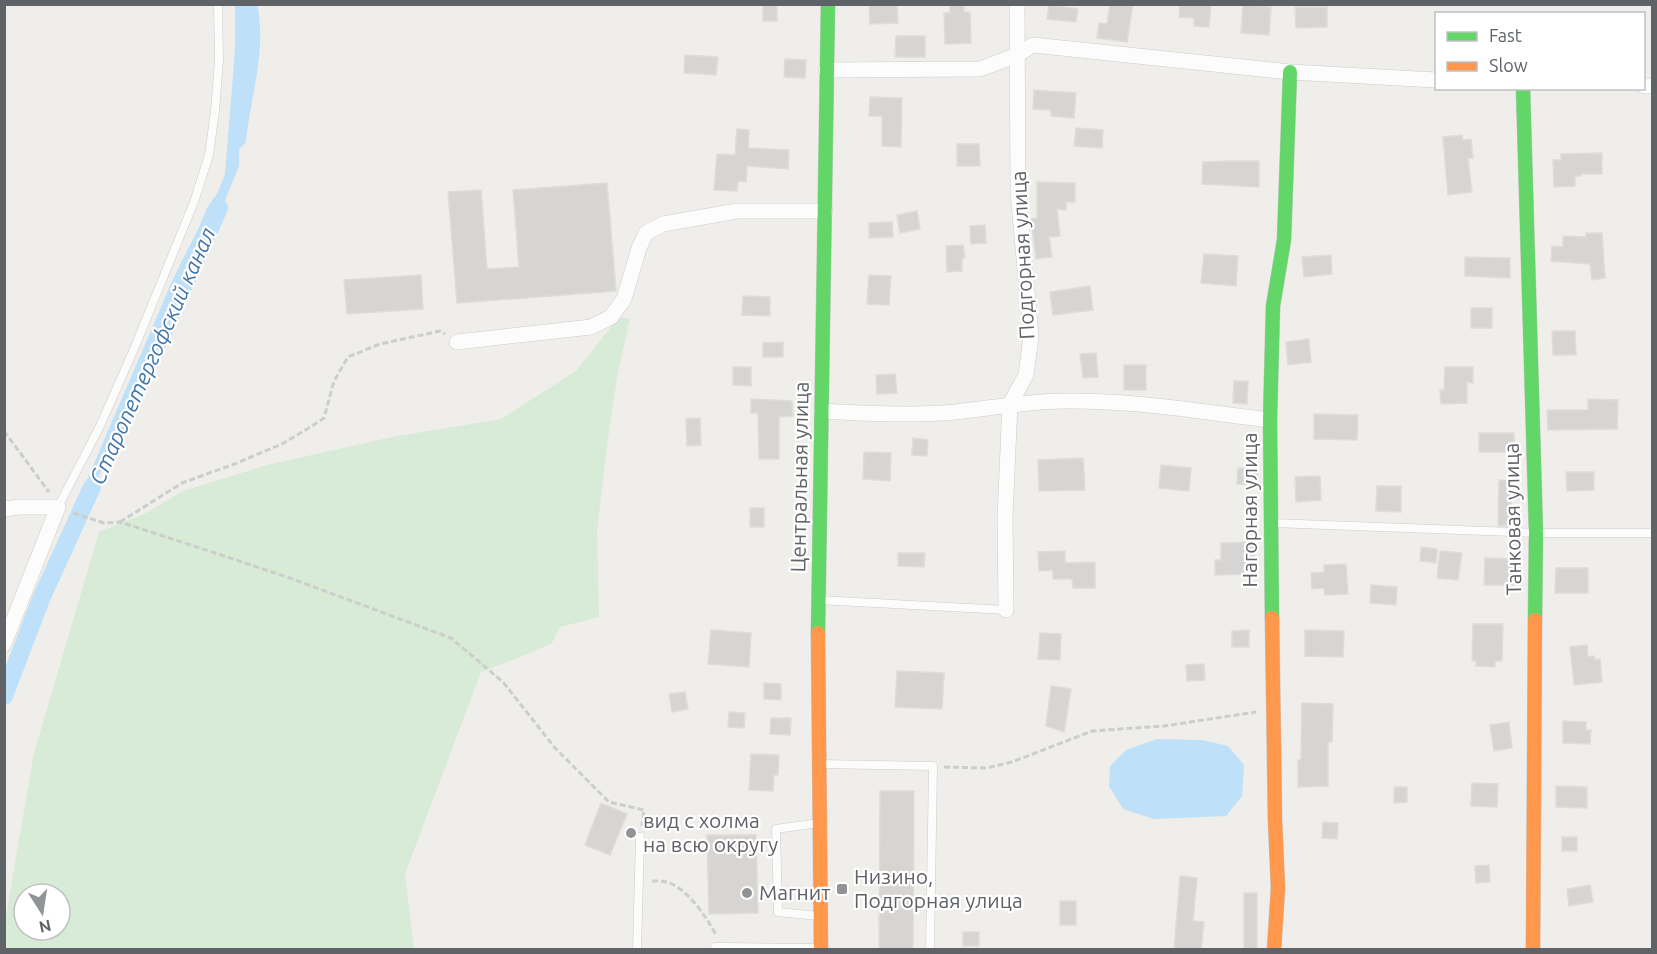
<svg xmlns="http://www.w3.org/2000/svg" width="1657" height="954" font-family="Ubuntu,sans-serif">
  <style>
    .green { fill: #d8ebd6; fill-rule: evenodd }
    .water { fill: #bfe0f9 }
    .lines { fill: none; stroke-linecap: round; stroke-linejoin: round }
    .canal { stroke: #bfe0f9; stroke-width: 18 }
    .building { fill: #d6d5d3; stroke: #deddd9; stroke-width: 1.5 }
    .lane-casing { stroke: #cbcccc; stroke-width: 9 }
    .street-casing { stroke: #cbcccc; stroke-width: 16 }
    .fast-casing { stroke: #cacacb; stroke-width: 15 }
    .slow-casing { stroke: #cacacb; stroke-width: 15 }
    .path { stroke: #cacfcc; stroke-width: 3; stroke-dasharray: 6 3; stroke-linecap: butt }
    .lane { stroke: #fdfcfc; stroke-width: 8 }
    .street { stroke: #fdfcfc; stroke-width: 15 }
    .fast { stroke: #63d668; stroke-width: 14 }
    .slow { stroke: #ff974d; stroke-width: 14 }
    .poi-dot { fill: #919496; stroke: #fff; stroke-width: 2 }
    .labels { text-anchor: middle; stroke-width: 4.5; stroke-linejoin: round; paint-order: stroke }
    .street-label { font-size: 21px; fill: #5f6368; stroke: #fff }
    .poi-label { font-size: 21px; fill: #5f6368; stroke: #fff; text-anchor: start }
    .water-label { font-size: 22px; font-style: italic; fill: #4174aa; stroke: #fff }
  </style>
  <rect width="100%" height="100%" fill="#efeeea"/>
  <!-- green -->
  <path class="green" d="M619,317l11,2 -12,53 -10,66 -11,93 2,86 -39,10 -8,16 -24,11 -47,18 -76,202 9,75 -409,1v-29l29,-168 65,-221 45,-18 39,-23 84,-26 125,-28 109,-18 75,-48zM24,894h36v36h-36z"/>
  <!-- water -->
  <g class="water">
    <path d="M235,5h10l4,32 -9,72 -1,57 -15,37 -28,52 -23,48 -89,208 -9,-3 98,-229 26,-52 8,-19 11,-16 7,-18 10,-124z"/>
    <path d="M1157,739l45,1 26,6 16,19 -2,31 -16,20 -72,3 -31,-10 -14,-23 1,-20 16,-16z"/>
  </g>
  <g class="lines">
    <!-- canal -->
    <g class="canal">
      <path d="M237,139c5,-45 21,-89 11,-135"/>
      <path d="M120,426l99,-218"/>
      <path d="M4,696l37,-97 51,-112"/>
    </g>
  </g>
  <!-- building -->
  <g class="building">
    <rect x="763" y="4" width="14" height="17"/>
    <path d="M869,4h28l1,19 -28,1z"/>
    <path d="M950,4h14v8h6l1,31 -26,1 -1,-31h6z"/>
    <path d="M1110,4h23l-6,38 -30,-4 2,-15 8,1z"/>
    <path d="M1180,4h31l-2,23 -15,-1v-8l-15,-1z"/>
    <path d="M1243,4l28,3 -2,28 -28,-2z"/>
    <path d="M1049,5l29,4 -2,13 -29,-3z"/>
    <path d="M1295,7h32v20l-31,1z"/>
    <path d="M896,36h29v21h-30z"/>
    <path d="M685,55l33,2 -2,18 -32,-2z"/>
    <path d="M785,59l21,1 -1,18 -21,-1z"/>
    <path d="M1034,90l42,3 -2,25 -23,-2v-6l-18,-1z"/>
    <path d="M870,97l32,1 -1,49 -19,-1v-30h-13z"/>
    <path d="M1076,128l27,2 -1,18 -28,-2z"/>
    <path d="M737,129l12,1 -1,18 41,2 -1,19 -41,-3 -1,16 -8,-1 -1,10 -23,-1 3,-36 18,1z"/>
    <path d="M1462,135l1,5 8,-1 2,19h-5l4,34 -24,3 -5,-58z"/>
    <path d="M957,144h22l1,22h-23z"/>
    <path d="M1602,153v21h-21v2h-6v10l-21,1 -1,-27h8v-6z"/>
    <path d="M1229,161h30v26l-57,-3 1,-22z"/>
    <path d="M1037,182l38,1v19h-9v8l-9,-1 3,27 -11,1 3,20 -16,2 -5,-40 6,-1z"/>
    <path d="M607,183l9,108 -159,12 -9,-111 33,-2 6,79 32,-2 -6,-77z"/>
    <path d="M917,211l3,18 -20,4 -3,-18z"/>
    <path d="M892,222l1,15 -24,1v-15z"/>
    <path d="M985,225l1,18 -15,1 -1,-18z"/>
    <path d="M1586,233h16l3,45 -13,2 -2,-16 -39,-3 1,-15 11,1v-11l23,1z"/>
    <path d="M963,245l2,13 -3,1v12l-15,1 -1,-26z"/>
    <path d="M1204,254l34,2 -2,30 -35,-3z"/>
    <path d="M1331,255l1,19 -28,3 -2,-20z"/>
    <path d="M1465,257l45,1v20l-45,-2z"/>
    <path d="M421,275l2,34 -76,5 -3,-34z"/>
    <path d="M869,275l22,1 -2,29 -22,-1z"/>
    <path d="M1090,286l3,24 -40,5 -3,-23z"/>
    <path d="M743,296l27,1v19l-28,-1z"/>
    <rect x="1471" y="308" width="21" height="20"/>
    <path d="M1552,331h23l1,24h-23z"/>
    <path d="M1309,339l2,23 -23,3 -2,-23z"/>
    <path d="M783,342v15h-20v-14z"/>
    <path d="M1096,353l2,24 -15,1 -3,-24z"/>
    <rect x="1124" y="365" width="22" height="25"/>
    <path d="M733,367h18v19l-18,-1z"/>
    <path d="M1445,367h28v16l-6,-1v21l-26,1 -1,-14h4z"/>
    <path d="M895,374l2,19 -20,1 -1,-19z"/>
    <path d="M1234,381h14l-1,23 -14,-1z"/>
    <path d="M751,399l41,2 1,15 -14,1v42h-20l-1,-46h-7z"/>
    <path d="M1588,399l30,1 -1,29 -69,1 -1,-20h41z"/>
    <path d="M1314,414l44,1 -1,25 -43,-1z"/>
    <path d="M700,418l1,27 -14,1 -1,-27z"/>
    <rect x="1479" y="433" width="35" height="19"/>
    <path d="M913,438l15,2 -1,16 -15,-1z"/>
    <path d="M864,452l27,1 -1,28 -27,-2z"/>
    <path d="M1083,458l2,32 -46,1 -1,-31z"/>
    <path d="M1161,465l30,3 -2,23 -30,-3z"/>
    <path d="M1238,468h20v17l-21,-1z"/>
    <path d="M1566,472h28v18l-27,1z"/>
    <path d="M1320,476l1,24 -25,2 -1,-25z"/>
    <path d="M1499,480l13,1 -2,45h-12z"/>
    <path d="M1377,486h24v26l-25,-1z"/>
    <rect x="750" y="508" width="14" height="19"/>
    <path d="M1254,542l1,32 -40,1v-15h6v-17z"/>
    <path d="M1421,547l16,2 -1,14 -16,-2z"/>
    <path d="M1065,551v12l30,-1v26h-22l-1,-9h-19v-9l-14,1 -1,-19z"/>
    <path d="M1440,551l22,2 -4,27 -21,-2z"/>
    <path d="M898,553h27l-1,14 -26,-1z"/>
    <path d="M1485,558l32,1 -1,26h-32z"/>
    <path d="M1346,564l2,30 -23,1 -1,-7 -12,1 -1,-16 13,-1v-7z"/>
    <path d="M1556,568h32v25h-33z"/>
    <path d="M1371,585l26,2 -1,18 -26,-2z"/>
    <path d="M1473,624h30l-1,37h-7v6l-19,-1v-5h-4z"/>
    <path d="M711,630l40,3 -2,34 -41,-3z"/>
    <path d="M1249,630v17h-17v-16z"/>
    <path d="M1305,630l39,1 -1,26 -38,-1z"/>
    <path d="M1040,633l21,1 -1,26 -22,-1z"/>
    <path d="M1587,645l1,12 6,-1 1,4 5,-1 2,23 -28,3 -4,-38z"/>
    <path d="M1204,664l1,16 -18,1 -1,-16z"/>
    <path d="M897,671l47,2 -2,36 -47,-2z"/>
    <path d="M764,683l17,1v16l-17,-1z"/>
    <path d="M1051,686l20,3 -7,43 -18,-6z"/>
    <path d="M685,692l3,17 -16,3 -3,-18z"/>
    <path d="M1302,703l31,1 -1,38h-4v44l-30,1v-27h3z"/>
    <path d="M729,712l16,1 -1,15 -16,-1z"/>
    <path d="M771,718h20l-1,17 -20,-1z"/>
    <path d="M1563,721l23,1v8h5l-1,14 -27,-1z"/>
    <path d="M1509,722l3,26 -18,3 -4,-26z"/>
    <path d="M751,754l28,1 -1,20h-4l-1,16 -24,-1z"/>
    <path d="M1472,783l26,1 -1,23 -26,-1z"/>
    <path d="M1556,786l31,1v21l-31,-1z"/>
    <path d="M1394,787h13v15l-13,1z"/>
    <path d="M880,791h34l-1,159h-34z"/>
    <path d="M601,803l26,11 -17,41 -25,-10z"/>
    <path d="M1323,822l15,1 -1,16 -15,-1z"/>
    <path d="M707,835h49l2,78 -49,1z"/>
    <rect x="1562" y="837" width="15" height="14"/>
    <path d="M1489,865l1,17 -14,1 -1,-17z"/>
    <path d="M1180,876l17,2 -4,43 11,1 -3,28h-27z"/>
    <path d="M1590,885l3,17 -24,4 -2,-17z"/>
    <rect x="1244" y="893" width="13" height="57"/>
    <rect x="1060" y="901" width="16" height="24"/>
    <rect x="963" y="932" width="16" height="14"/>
  </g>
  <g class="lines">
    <defs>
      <g id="lane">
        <path d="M58,507l42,-81 34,-77 60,-147 15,-47 6,-44 4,-51 -1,-56"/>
        <path d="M1273,523l263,10h116"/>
        <path d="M819,600l187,10"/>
        <path d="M820,764l113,2 -3,184"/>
        <path d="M819,823l-43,6 2,83 41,4"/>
        <path d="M637,950l3,-113"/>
        <path d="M715,950v-3h8l96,1"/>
      </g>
      <g id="street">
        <path d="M826,70l154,-1 37,-14 16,-10 257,27 146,8"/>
        <path d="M1644,86h8"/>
        <path d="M457,342l134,-15 20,-10 13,-18 15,-51 7,-15 17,-9 74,-13h88"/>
        <path d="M822,411c45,3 89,5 133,1 37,-4 73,-11 110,-11 69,-1 137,11 205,19"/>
        <path d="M4,509l15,-2h39l-54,137"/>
        <path d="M1006,610l-1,-94 5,-112 16,-29 5,-39 -13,-144 -1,-188"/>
      </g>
      <g id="fast">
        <path d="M1523,88l13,445 -1,87"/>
        <path d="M1272,618l-2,-198 3,-114 11,-66 6,-168"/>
        <path d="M818,633l10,-629"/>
      </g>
      <g id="slow">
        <path d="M1272,618l3,202 3,68 -4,62"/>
        <path d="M818,633l3,317"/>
        <path d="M1533,950l2,-330"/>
      </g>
    </defs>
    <!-- lane casing -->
    <use href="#lane" class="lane-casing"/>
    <!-- street casing -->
    <use href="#street" class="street-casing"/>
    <!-- fast casing -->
    <use href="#fast" class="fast-casing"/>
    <!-- slow casing -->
    <use href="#slow" class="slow-casing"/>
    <!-- path -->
    <g class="path">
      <path d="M4,431l45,61"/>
      <path d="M73,513l31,10 16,-1 77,25 93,31 161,60 52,44 52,66 54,54 35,8 -2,16"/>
      <path d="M120,522l62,-39 55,-20 45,-19 30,-18 12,-8 10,-37 14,-24 32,-13 60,-13 5,3"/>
      <path d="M944,767l43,1 25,-6 80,-31 72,-5 92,-14"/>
      <path d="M652,881c4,0 10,0 14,1 21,5 41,36 50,53"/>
    </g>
    <!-- lane -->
    <use href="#lane" class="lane"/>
    <!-- street -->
    <use href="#street" class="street"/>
    <!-- fast -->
    <use href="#fast" class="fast"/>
    <!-- slow -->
    <use href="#slow" class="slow"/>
  </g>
  <!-- markers -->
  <g class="poi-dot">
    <circle cx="631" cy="833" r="6"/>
    <rect x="836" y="883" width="12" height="12" rx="3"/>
    <circle cx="747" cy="893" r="6"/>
  </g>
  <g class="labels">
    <!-- street labels -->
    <g class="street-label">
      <text transform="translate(1023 255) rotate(-93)" y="7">Подгорная улица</text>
      <text transform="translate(800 477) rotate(-89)" y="7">Центральная улица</text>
      <text transform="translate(1250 510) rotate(-90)" y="7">Нагорная улица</text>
      <text transform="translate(1513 519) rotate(-91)" y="7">Танковая улица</text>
    </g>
    <!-- poi labels -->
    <g class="poi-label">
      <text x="643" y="828">вид с холма<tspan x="643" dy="24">на всю округу</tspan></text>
      <text x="854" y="884">Низино,<tspan x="854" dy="24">Подгорная улица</tspan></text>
      <text x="759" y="900">Магнит</text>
    </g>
    <!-- water labels -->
    <g class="water-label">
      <text transform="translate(152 356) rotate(-66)" y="8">Старопетергофский канал</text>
    </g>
  </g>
  <!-- border -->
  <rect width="1657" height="954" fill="none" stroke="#5f6368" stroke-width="12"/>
  <!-- legend -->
  <rect x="1435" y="12" width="210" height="78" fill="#ffffff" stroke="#bfc1c3" stroke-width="1.5"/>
  <rect x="1447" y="32" width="30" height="9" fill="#63d668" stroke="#bfc1c3" stroke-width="1.5"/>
  <text x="1489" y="42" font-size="18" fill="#5f6368">Fast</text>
  <rect x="1447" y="62" width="30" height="9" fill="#ff974d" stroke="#bfc1c3" stroke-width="1.5"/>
  <text x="1489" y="72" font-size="18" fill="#5f6368">Slow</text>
  <!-- north arrow -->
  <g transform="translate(42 912) rotate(168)"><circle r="28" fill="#ffffff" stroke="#bfc1c3" stroke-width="1.5"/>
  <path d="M0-4.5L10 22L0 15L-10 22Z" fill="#919496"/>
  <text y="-9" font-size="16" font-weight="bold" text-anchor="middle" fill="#5f6368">N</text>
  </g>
</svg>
